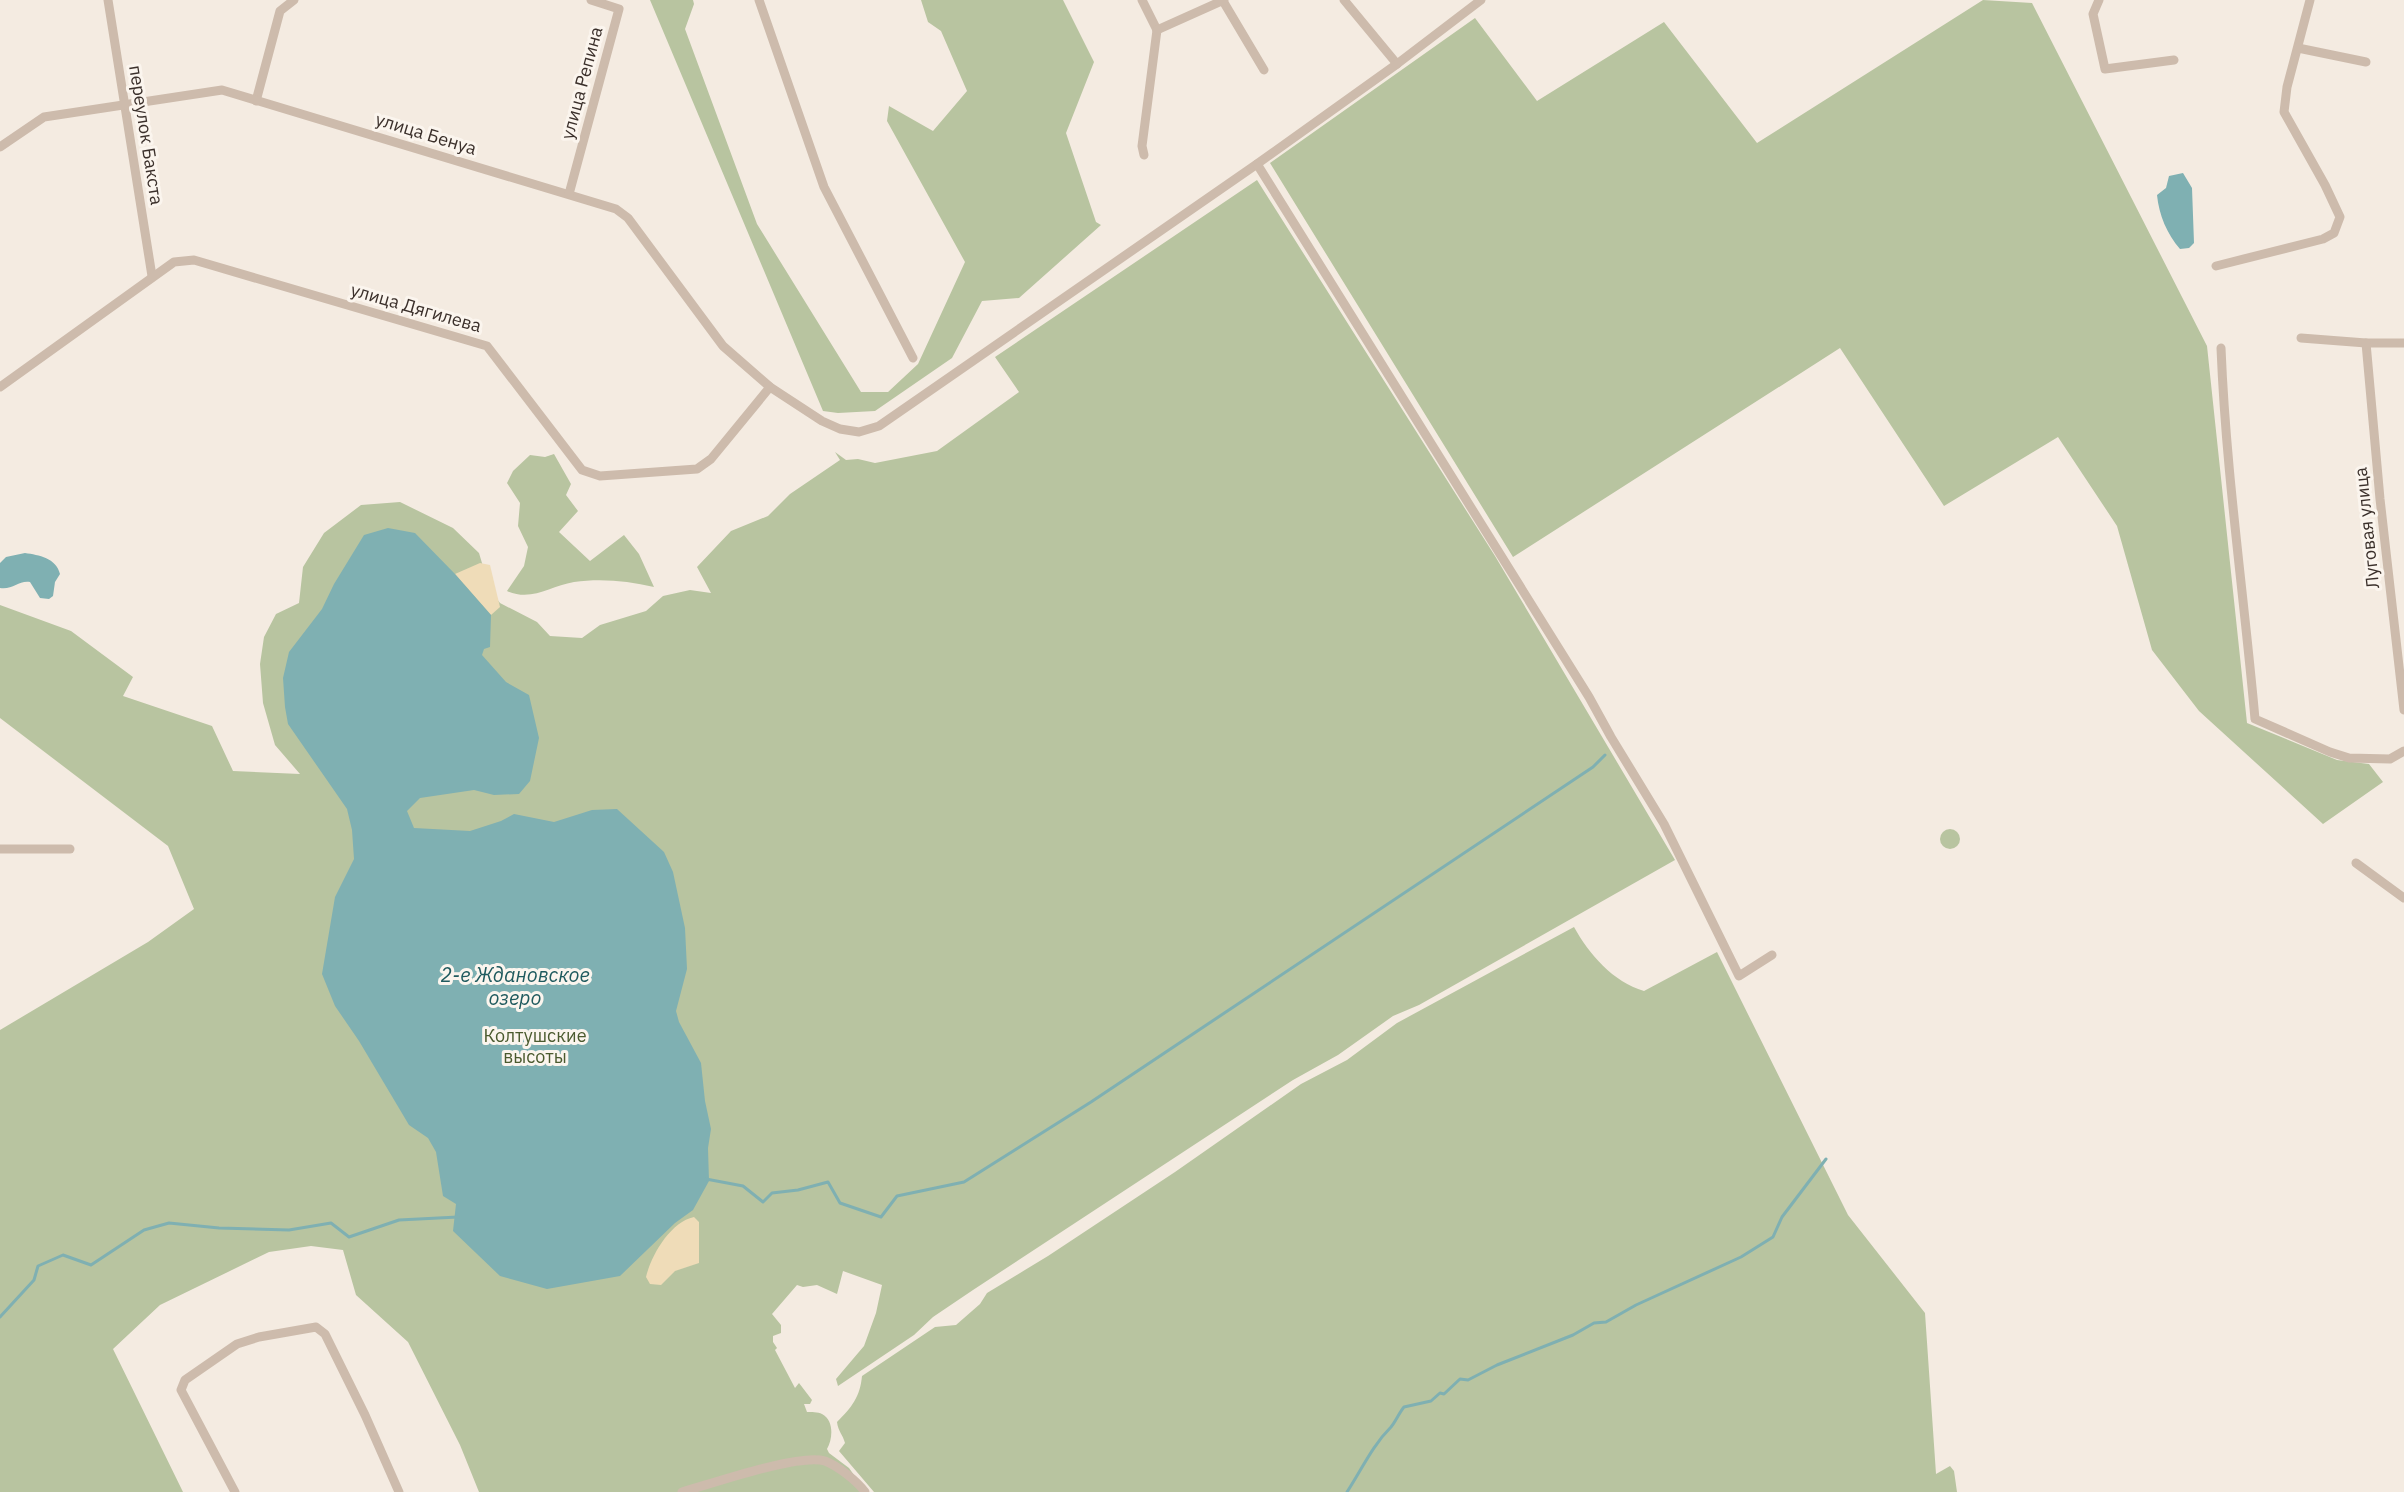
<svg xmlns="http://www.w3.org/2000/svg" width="2404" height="1492" font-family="'IBM Plex Sans',sans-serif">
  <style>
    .green { fill: #b8c4a0 }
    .sand { fill: #efdcb8 }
    .water { fill: #7fb0b2 }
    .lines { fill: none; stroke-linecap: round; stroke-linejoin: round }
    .stream { stroke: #7fb0b2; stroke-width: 3 }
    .street { stroke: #cdbbac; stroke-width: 9 }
    .labels { text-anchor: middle; stroke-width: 6; stroke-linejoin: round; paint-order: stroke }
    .street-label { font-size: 18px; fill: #3b302b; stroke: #fbf5ee }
    .park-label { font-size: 18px; fill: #4a5a2e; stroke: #fbf5ee }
    .water-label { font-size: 20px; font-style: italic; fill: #1f5a5e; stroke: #fbf5ee }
  </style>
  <rect width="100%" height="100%" fill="#f4ebe1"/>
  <!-- green -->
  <g class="green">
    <path d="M650,0h43l1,4 -9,25 72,195 104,168h27l30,-28 47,-102 -78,-141 2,-15 44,25 34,-40 -26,-60 -13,-9 -7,-22h142l31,62 -28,71 30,89 5,3 -82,73 -37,3 -30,57 -77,53 -37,2 -15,-2z"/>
    <path d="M1983,0l49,3 175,343 40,377 90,37 32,4 14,18 -60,42 -124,-113 -47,-61 -35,-124 -59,-89 -114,69 -104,-158 -327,209 -243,-394 205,-145 62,83 127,-79 93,121z"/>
    <path d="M1257,180l238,376 180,304 -256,145 -26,11 -55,39 -45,25 -320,210 -40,27 -19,18 -76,51 -2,-7 28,-33 12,-33 6,-28 -39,-14 -6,23 -20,-9 -14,2 -6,-2 -25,29 9,11v8l-8,3v6l4,6 -2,2 20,38 4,-5 13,17 -2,4h-6l3,8c4,0 11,0 15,2 12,6 11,25 5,35l2,4 20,15 17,24h-387l-19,-47 -52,-103 -52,-47 -13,-45 -32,-4 -42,6 -109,53 -47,44 70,143h-183v-462l148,-88 46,-33 -26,-63 -168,-128v-113l71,26 62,46 -10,19 89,30 21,45 67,3 -25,-29 -12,-42 -3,-39 4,-27 12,-23 23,-11 4,-36 21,-34 37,-28 39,-3 53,26 26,25 11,37 10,13 37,19 13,14 32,2 18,-13 46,-14 17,-15 27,-6 21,3 -14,-26 34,-36 37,-15 22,-22 50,-34 -5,-8 11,8 12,-1 17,4 62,-12 82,-59 -24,-35z"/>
    <path d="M554,454l17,30 -5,11 12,16 -19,21 31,29 34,-26 15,19 15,33c-26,-6 -53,-9 -80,-5 -24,4 -42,20 -67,9l17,-25 4,-19 -10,-21 2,-23 -13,-20 6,-12 17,-16 15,2z"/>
    <circle cx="1950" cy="839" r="10"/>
    <path d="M1574,927c15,27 39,55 70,64l73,-39 131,263 77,98 11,161 14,-8 4,5 3,21h-1083l-35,-41 6,-8c-2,-8 -7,-12 -8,-21 15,-15 23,-25 25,-46l73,-49 21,-2 24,-21 7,-11 61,-37 127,-84 126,-88 46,-24 50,-37z"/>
  </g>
  <!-- sand -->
  <g class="sand">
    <path d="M480,563l10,2 10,42 -9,8 -36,-41z"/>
    <path d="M694,1217l5,5v41l-24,8 -14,14 -11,-1 -4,-7c5,-21 24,-55 48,-60z"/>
  </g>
  <!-- water -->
  <g class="water">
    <path d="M2183,173l9,15 2,55 -5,5 -9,1c-13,-15 -21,-34 -23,-54l9,-7 3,-12z"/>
    <path d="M388,528l27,5 40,41 36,41 -1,32 -6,2 -2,6 24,27 23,13 10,43 -9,43 -11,13 -25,1 -20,-5 -54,8 -13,13 7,17 56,3 31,-10 13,-7 40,8 38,-12 25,-1 47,43 9,20 12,56 2,41 -11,42 3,11 22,41 4,38 6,28 -3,19 1,33 -16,29 -18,13 -55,53 -73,13 -47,-13 -47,-45 3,-27 -13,-8 -7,-44 -8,-14 -19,-13 -50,-84 -24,-35 -13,-32 13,-77 19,-38 -2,-29 -5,-21 -59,-85 -3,-17 -2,-29 6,-26 33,-43 12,-25 30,-49z"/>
    <path d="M25,553c14,2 31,5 35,21l-5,8 -2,14 -4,3 -9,-1 -10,-16c-11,-2 -17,8 -30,6v-25l6,-6z"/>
  </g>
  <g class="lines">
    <!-- stream -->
    <g class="stream">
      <path d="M706,1179l37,7 20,16 9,-9 26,-3 30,-8 12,21 41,14 16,-21 67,-14 127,-80 502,-335 12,-12"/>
      <path d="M0,1317l34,-37 4,-14 25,-11 28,10 53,-35 25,-7 50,5 70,2 42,-7 18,14 50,-17 59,-3"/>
      <path d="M1347,1492c15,-23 25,-46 44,-65 5,-6 8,-14 13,-20l27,-6 9,-8 4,1 16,-15 8,1 29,-15 76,-30 21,-12 12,-1 30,-17 105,-48 32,-20 9,-20 44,-58"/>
    </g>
    <!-- street -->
    <g class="street">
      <path d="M108,0l44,276"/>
      <path d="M759,0l65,187 89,171"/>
      <path d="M1142,0l15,30"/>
      <path d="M1344,0l53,64"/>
      <path d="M2099,0l-6,14 12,55 69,-9"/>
      <path d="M1223,1l41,69"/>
      <path d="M1157,30l67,-30"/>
      <path d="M2298,48l68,14"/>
      <path d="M256,101l24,-90 14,-11"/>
      <path d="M0,147l44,-30 178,-27 394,119 12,9 95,128 47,41 52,34 18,8 19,3 20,-6 378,-262 140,-100 84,-64"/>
      <path d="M1144,155l-2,-9 15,-116"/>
      <path d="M1257,164l332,533 22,40 53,87 75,152 33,-21"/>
      <path d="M569,194l50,-185 -28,-9"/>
      <path d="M2216,266l107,-27 11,-6 6,-16 -15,-32 -41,-73 3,-25 23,-87"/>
      <path d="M2301,338l65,5h38"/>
      <path d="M2366,343l14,156 24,211"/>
      <path d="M2221,348c5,125 23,247 34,371l75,33 19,6 41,1 14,-8"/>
      <path d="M0,387l174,-125 20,-2 293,86 95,124 18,6 97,-7 14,-10 59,-72"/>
      <path d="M0,849h70"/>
      <path d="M2356,863l48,35"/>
      <path d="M235,1492l-54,-102 4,-10 52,-36 22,-7 57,-10 9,7 40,81 34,77"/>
      <path d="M682,1492c29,-8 117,-39 143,-31 13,5 32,20 40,31"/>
    </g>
  </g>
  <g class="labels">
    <!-- street labels -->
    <g class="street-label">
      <text transform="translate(582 83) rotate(-75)" y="6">улица Репина</text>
      <text transform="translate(426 134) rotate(17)" y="6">улица Бенуа</text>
      <text transform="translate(146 135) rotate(81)" y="6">переулок Бакста</text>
      <text transform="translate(416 308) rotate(16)" y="6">улица Дягилева</text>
      <text transform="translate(2367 528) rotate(-96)" y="6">Луговая улица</text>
    </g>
    <!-- park labels -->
    <g class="park-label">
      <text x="535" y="1042">Колтушские<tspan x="535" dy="21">высоты</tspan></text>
    </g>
    <!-- water labels -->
    <g class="water-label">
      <text x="515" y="982">2-е Ждановское<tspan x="515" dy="23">озеро</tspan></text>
    </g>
  </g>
</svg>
